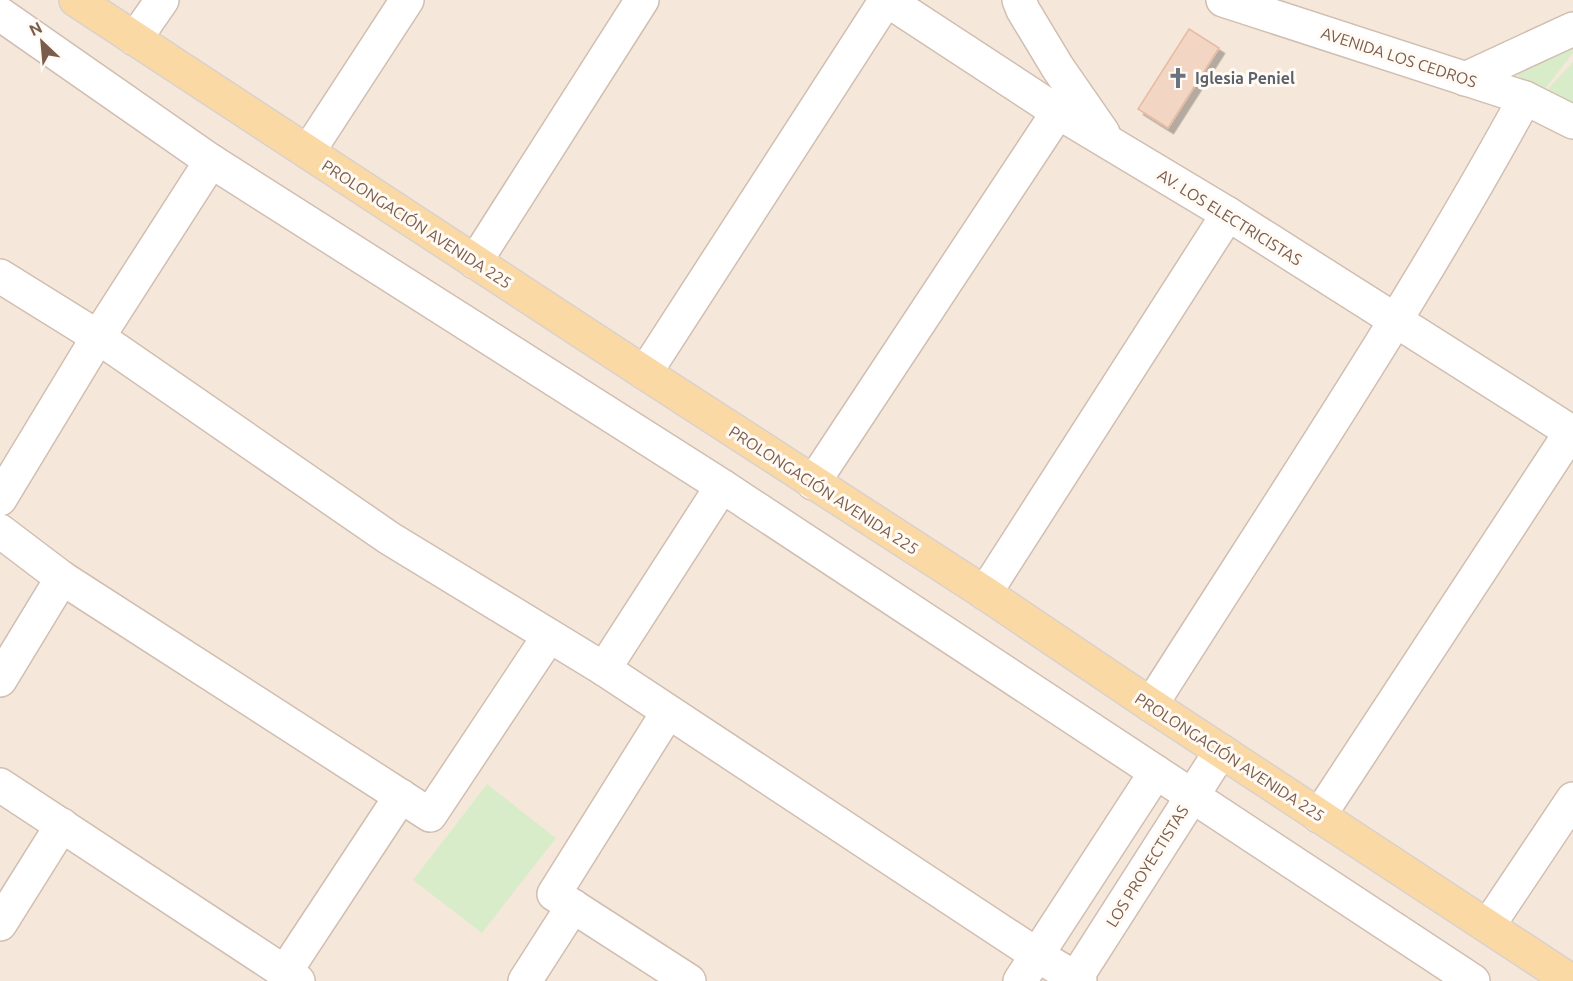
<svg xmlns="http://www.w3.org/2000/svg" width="1573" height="981" font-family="Ubuntu,sans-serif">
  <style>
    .residential { fill: #f5e8da }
    .green { fill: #d8ecc9 }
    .building { fill: #f3d5c3; stroke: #e6bba3; stroke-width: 1.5; filter: url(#shadow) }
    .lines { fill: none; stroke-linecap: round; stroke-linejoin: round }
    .minor-casing { stroke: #d1beb0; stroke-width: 36 }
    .major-casing { stroke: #dad1cd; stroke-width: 36 }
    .minor { stroke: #fff; stroke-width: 33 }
    .major { stroke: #fbd9a5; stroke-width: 33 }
    .labels { text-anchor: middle; stroke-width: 6; stroke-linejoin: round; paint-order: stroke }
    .street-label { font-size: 16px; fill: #7a5c4d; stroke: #fffaf3 }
    .worship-label { font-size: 16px; font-weight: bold; fill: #5b616d; stroke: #fffaf3; text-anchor: start }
  </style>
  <defs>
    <filter id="shadow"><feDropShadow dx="5.5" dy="5.5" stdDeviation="0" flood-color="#0004"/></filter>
  </defs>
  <rect width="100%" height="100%" fill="#fdf6ec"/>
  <!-- residential -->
  <rect class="residential" x="0" y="0" width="1573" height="981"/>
  <!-- green -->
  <g class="green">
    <path d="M1573,33v20l-32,41 -31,-25z"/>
    <path d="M1573,62v43l-26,-15z"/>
    <path d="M487,784l69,54 -74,95 -69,-53z"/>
  </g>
  <!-- building -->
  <path class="building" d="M1189,29l30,19 -51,80 -30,-19z"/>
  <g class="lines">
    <defs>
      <g id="minor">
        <path d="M887,0l171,112 170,102 345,219"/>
        <path d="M1019,0l4,10 35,58 45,65"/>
        <path d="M1223,0l302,98 48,24"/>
        <path d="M0,14l211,147 511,325 751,495"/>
        <path d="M135,39l27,-39"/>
        <path d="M1465,79l108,-50"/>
        <path d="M308,152l99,-152"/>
        <path d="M475,262l167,-262"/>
        <path d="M0,276l98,61 291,201 215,131 433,286 43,26"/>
        <path d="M645,373l241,-373"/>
        <path d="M813,483l245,-371"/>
        <path d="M0,499l98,-162 113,-176"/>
        <path d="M0,531l62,47 368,237 119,-179"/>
        <path d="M985,593l243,-379"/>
        <path d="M604,669l118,-183"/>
        <path d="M0,680l62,-102"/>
        <path d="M1151,705c127,-200 260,-398 374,-607"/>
        <path d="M668,712l-114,182 135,87"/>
        <path d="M0,785l298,196"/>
        <path d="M1319,816l252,-384"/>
        <path d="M0,924l62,-99"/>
        <path d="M1488,926l85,-127"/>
        <path d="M285,972l116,-176"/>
        <path d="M525,981l48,-75"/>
        <path d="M1020,981l136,-209"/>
        <path d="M1074,981l147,-230"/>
      </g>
      <path id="major" d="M76,0l569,373 340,220 166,112 420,276"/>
    </defs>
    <!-- minor casing -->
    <use href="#minor" class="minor-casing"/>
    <!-- major casing -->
    <use href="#major" class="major-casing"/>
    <!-- minor -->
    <use href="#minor" class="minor"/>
    <!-- major -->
    <use href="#major" class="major"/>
  </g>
  <!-- icons -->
  <defs>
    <symbol id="church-bare" viewBox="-9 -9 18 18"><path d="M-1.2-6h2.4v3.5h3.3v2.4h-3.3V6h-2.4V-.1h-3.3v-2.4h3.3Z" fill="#6b7280" stroke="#fffaf3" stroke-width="2.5" paint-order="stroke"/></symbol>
  </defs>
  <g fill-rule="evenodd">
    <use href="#church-bare" x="1163" y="63" width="30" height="30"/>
  </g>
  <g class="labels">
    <!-- street labels -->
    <g class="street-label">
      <text transform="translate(1399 57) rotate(18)" y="6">AVENIDA LOS CEDROS</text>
      <text transform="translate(1230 217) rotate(32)" y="6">AV. LOS ELECTRICISTAS</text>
      <text transform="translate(417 224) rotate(33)" y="6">PROLONGACIÓN AVENIDA 225</text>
      <text transform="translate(824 490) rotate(33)" y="6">PROLONGACIÓN AVENIDA 225</text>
      <text transform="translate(1230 757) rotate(33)" y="6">PROLONGACIÓN AVENIDA 225</text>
      <text transform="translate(1147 866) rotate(-58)" y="6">LOS PROYECTISTAS</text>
    </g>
    <!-- worship labels -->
    <g class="worship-label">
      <text x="1195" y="84">Iglesia Peniel</text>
    </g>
  </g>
  <!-- north arrow -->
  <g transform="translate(42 42) rotate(334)" stroke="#fffaf3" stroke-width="4.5" paint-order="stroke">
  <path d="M0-4.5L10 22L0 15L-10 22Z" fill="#7a5c4d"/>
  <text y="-9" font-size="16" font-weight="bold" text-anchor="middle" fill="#7a5c4d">N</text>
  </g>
</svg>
